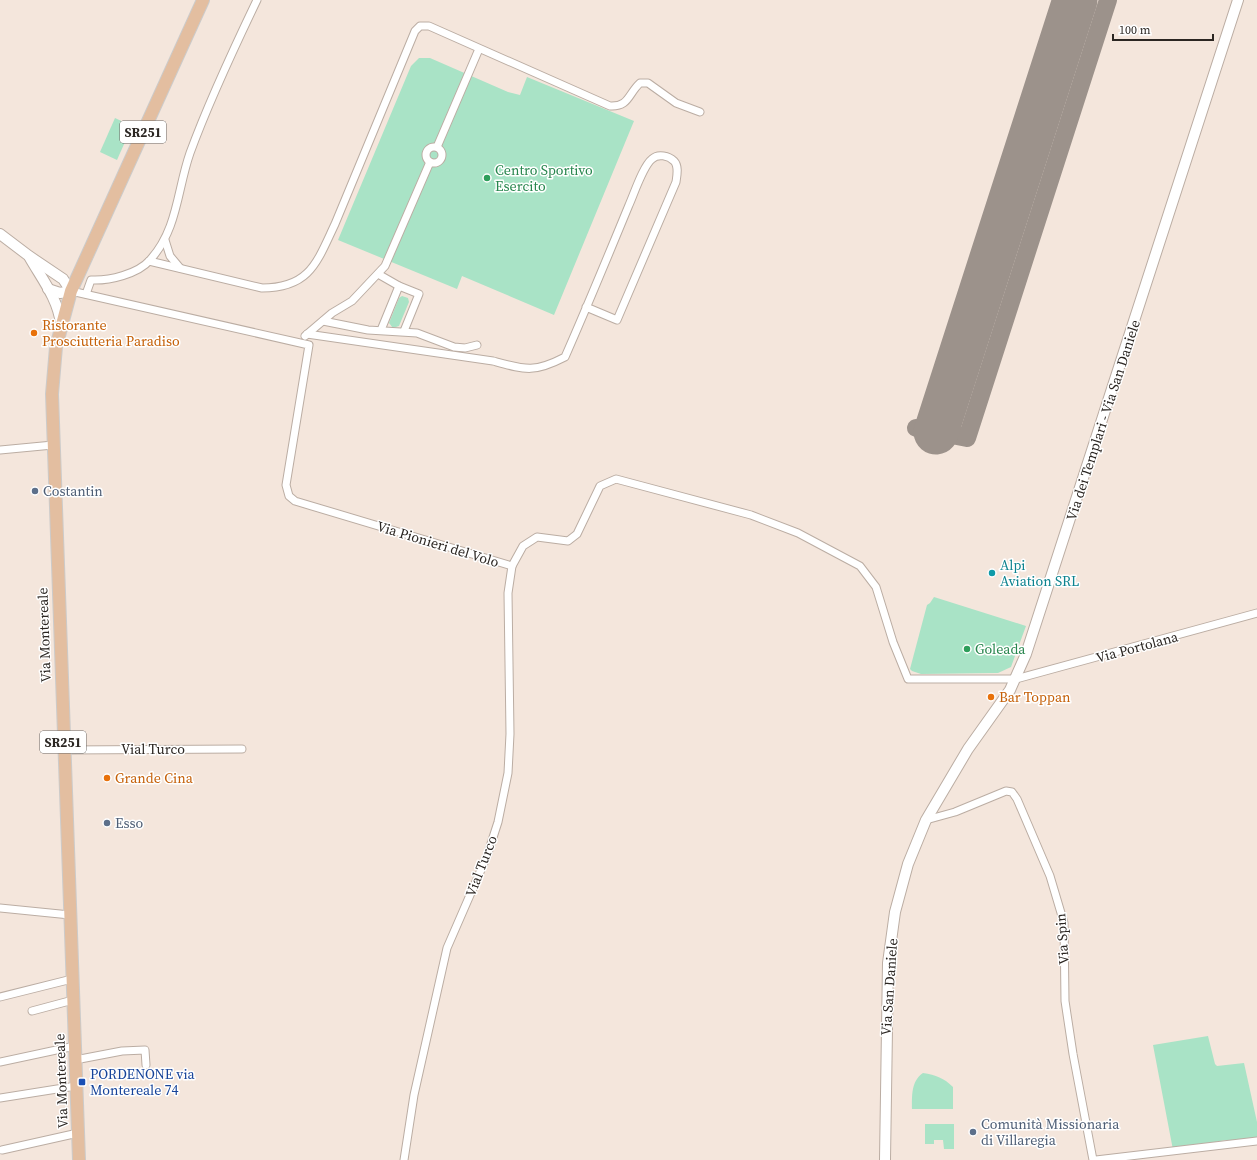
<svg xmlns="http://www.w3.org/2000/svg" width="1257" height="1160" font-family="'Source Serif 4',serif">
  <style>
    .green { fill: #a9e3c6 }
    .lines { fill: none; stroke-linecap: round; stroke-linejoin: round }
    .taxiway { stroke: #9c928b; stroke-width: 18 }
    .runway { stroke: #9c928b; stroke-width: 45 }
    .street-casing { stroke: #bbada3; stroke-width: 9 }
    .secondary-casing { stroke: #bbada3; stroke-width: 12 }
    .primary-casing { stroke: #cccbca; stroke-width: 14 }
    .street { stroke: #fff; stroke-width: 7 }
    .secondary { stroke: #fff; stroke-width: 10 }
    .primary { stroke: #e3bea0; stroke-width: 12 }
    .leisure-dot { fill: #2e9e5b; stroke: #fff; stroke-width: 1.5 }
    .food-dot { fill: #e8710a; stroke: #fff; stroke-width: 1.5 }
    .service-dot { fill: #5c6f8a; stroke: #fff; stroke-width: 1.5 }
    .culture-dot { fill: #0f9aa8; stroke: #fff; stroke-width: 1.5 }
    .transit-dot { fill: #1a4fb4; stroke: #fff; stroke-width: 1.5 }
    .labels { text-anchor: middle; stroke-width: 3; stroke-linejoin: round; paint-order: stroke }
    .shield { fill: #fff; stroke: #6b6764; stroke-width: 1 }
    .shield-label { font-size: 13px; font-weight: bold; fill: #2b2622 }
    .leisure-label { font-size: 14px; fill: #27864d; stroke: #fff; text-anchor: start }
    .food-label { font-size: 14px; fill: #c56008; stroke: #fff; text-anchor: start }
    .street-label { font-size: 14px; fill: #2b2622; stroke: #fff }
    .service-label { font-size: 14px; fill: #4e5e75; stroke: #fff; text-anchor: start }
    .culture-label { font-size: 14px; fill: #0d838f; stroke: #fff; text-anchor: start }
    .transit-label { font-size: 14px; fill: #164399; stroke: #fff; text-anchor: start }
  </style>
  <rect width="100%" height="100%" fill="#f4e6dc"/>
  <!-- green -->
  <g class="green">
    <path d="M419,58h11l78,34 12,3 7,-18 107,44 -80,194 -92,-39 -5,13 -119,-49 73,-174z"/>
    <path d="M115,118l17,8 -15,34 -17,-8z"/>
    <path d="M402,296l6,2 1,4 -10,24 -6,2 -4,-5 10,-25z"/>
    <path d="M934,597l92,29 -15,41 -13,6 -77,1 -9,-3 -2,-2 17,-64 3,-2z"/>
    <path d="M1208,1036l7,28 2,2 27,-3 13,59v18h-31l-53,10 -20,-105z"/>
    <path d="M923,1073c13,2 21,5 30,14v22h-41c0,-13 -1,-28 11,-36z"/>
    <path d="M925,1124h29v25h-10l-1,-9h-9v4h-9z"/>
  </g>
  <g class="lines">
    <!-- taxiway -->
    <path class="taxiway" d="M916,428l51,10 141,-438"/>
    <!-- runway -->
    <path class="runway" d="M936,432l139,-432"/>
    <defs>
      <g id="street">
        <path d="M437,147l42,-98"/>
        <circle cx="434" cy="155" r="8"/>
        <path d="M165,240l5,16 10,12"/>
        <path d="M149,261l113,27c48,0 55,-26 73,-64l80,-193 5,-5h9l181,80c19,1 18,-12 30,-23h8l28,20 24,9"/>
        <path d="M378,274l21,12"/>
        <path d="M71,291l238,54 -23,140 3,11 6,5 217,65 11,-20 14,-9 31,4 9,-7 23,-48 16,-7 135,36 47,18 62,33 16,21 17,55 15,37h108l241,-66"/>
        <path d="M86,294l5,-14c18,1 47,-6 59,-20 28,-31 27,-70 40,-107 19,-52 43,-103 67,-153"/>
        <path d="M323,321l45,9 49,3 37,14 11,1 12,-3"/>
        <path d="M381,330l18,-44 20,8 -15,37"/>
        <path d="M307,334l186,27c33,9 41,12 72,-4 22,-50 43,-101 64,-152 5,-11 14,-39 23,-46 6,-6 17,-3 22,2 5,5 3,14 2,21l-59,138 -31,-13"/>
        <path d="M305,336l27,-23 20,-12 33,-35 45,-104"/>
        <path d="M0,450l53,-5"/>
        <path d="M64,750l178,-1"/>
        <path d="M926,820l29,-8 51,-21 6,1 5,7 33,77 14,47 1,78 8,53 20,106"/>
        <path d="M0,908l70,7"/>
        <path d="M0,997l72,-18"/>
        <path d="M32,1011l41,-11"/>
        <path d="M75,1060l47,-9 23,-1 1,15"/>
        <path d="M0,1062l75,-16"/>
        <path d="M0,1098l76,-12"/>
        <path d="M2,1150l76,-17"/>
        <path d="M404,1160l10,-65 33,-147 40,-92 11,-34 10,-49 2,-39 -2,-141 4,-27"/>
        <path d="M1096,1160l161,-19"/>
      </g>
      <g id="secondary">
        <path d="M0,234l29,22 34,23 8,12 -11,2 -12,-4"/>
        <path d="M30,258c12,21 28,41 31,66"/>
        <path d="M885,1160l3,-197 7,-51 13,-48 18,-44 42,-71 42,-59 16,-36 212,-654"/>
      </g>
      <path id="primary" d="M79,1160l-27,-766 4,-47 15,-56 132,-291"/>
    </defs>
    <!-- street casing -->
    <use href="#street" class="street-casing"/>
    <!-- secondary casing -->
    <use href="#secondary" class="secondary-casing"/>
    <!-- primary casing -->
    <use href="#primary" class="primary-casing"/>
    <!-- street -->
    <use href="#street" class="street"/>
    <!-- secondary -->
    <use href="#secondary" class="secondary"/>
    <!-- primary -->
    <use href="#primary" class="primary"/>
  </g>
  <!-- markers -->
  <g class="leisure-dot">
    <circle cx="487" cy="178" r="4"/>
    <circle cx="967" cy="649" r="4"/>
  </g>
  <g class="food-dot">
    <circle cx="34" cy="333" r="4"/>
    <circle cx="991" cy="697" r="4"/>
    <circle cx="107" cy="778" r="4"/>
  </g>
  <g class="service-dot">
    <circle cx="35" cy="491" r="4"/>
    <circle cx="107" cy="823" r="4"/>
    <circle cx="973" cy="1132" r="4"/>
  </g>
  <circle class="culture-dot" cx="992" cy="573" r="4"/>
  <rect class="transit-dot" x="78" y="1078" width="8" height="8" rx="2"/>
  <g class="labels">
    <!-- shield labels -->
    <g class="shield">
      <rect x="120" y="121" width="46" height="22" rx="3"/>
      <rect x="40" y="731" width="46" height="22" rx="3"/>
    </g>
    <g class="shield-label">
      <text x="143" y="137">SR251</text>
      <text x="63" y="747">SR251</text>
    </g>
    <!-- leisure labels -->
    <g class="leisure-label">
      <text x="495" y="175">Centro Sportivo<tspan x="495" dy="16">Esercito</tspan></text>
      <text x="975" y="654">Goleada</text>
    </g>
    <!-- food labels -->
    <g class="food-label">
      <text x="42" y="330">Ristorante<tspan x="42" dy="16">Prosciutteria Paradiso</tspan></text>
      <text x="999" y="702">Bar Toppan</text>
      <text x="115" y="783">Grande Cina</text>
    </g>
    <!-- street labels -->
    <g class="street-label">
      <text transform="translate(1103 420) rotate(-72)" y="5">Via dei Templari - Via San Daniele</text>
      <text transform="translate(438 544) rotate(17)" y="5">Via Pionieri del Volo</text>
      <text transform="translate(44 635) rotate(-92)" y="5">Via Montereale</text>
      <text transform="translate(1137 647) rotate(-15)" y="5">Via Portolana</text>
      <text x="153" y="754">Vial Turco</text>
      <text transform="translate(481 866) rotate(-69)" y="5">Vial Turco</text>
      <text transform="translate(1062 939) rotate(-94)" y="5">Via Spin</text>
      <text transform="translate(889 987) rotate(-86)" y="5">Via San Daniele</text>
      <text transform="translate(61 1081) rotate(-92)" y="5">Via Montereale</text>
    </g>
    <!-- service labels -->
    <g class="service-label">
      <text x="43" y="496">Costantin</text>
      <text x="115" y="828">Esso</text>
      <text x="981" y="1129">Comunità Missionaria<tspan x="981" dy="16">di Villaregia</tspan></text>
    </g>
    <!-- culture labels -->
    <g class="culture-label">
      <text x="1000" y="570">Alpi<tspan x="1000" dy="16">Aviation SRL</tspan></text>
    </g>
    <!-- transit labels -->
    <g class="transit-label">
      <text x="90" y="1079">PORDENONE via<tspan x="90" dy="16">Montereale 74</tspan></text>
    </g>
  </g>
  <!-- scale -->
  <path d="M1113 34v6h100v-6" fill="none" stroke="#2b2622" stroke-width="2"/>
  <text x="1119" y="34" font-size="12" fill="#2b2622" stroke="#ffffff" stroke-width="3" paint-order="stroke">100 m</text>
</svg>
